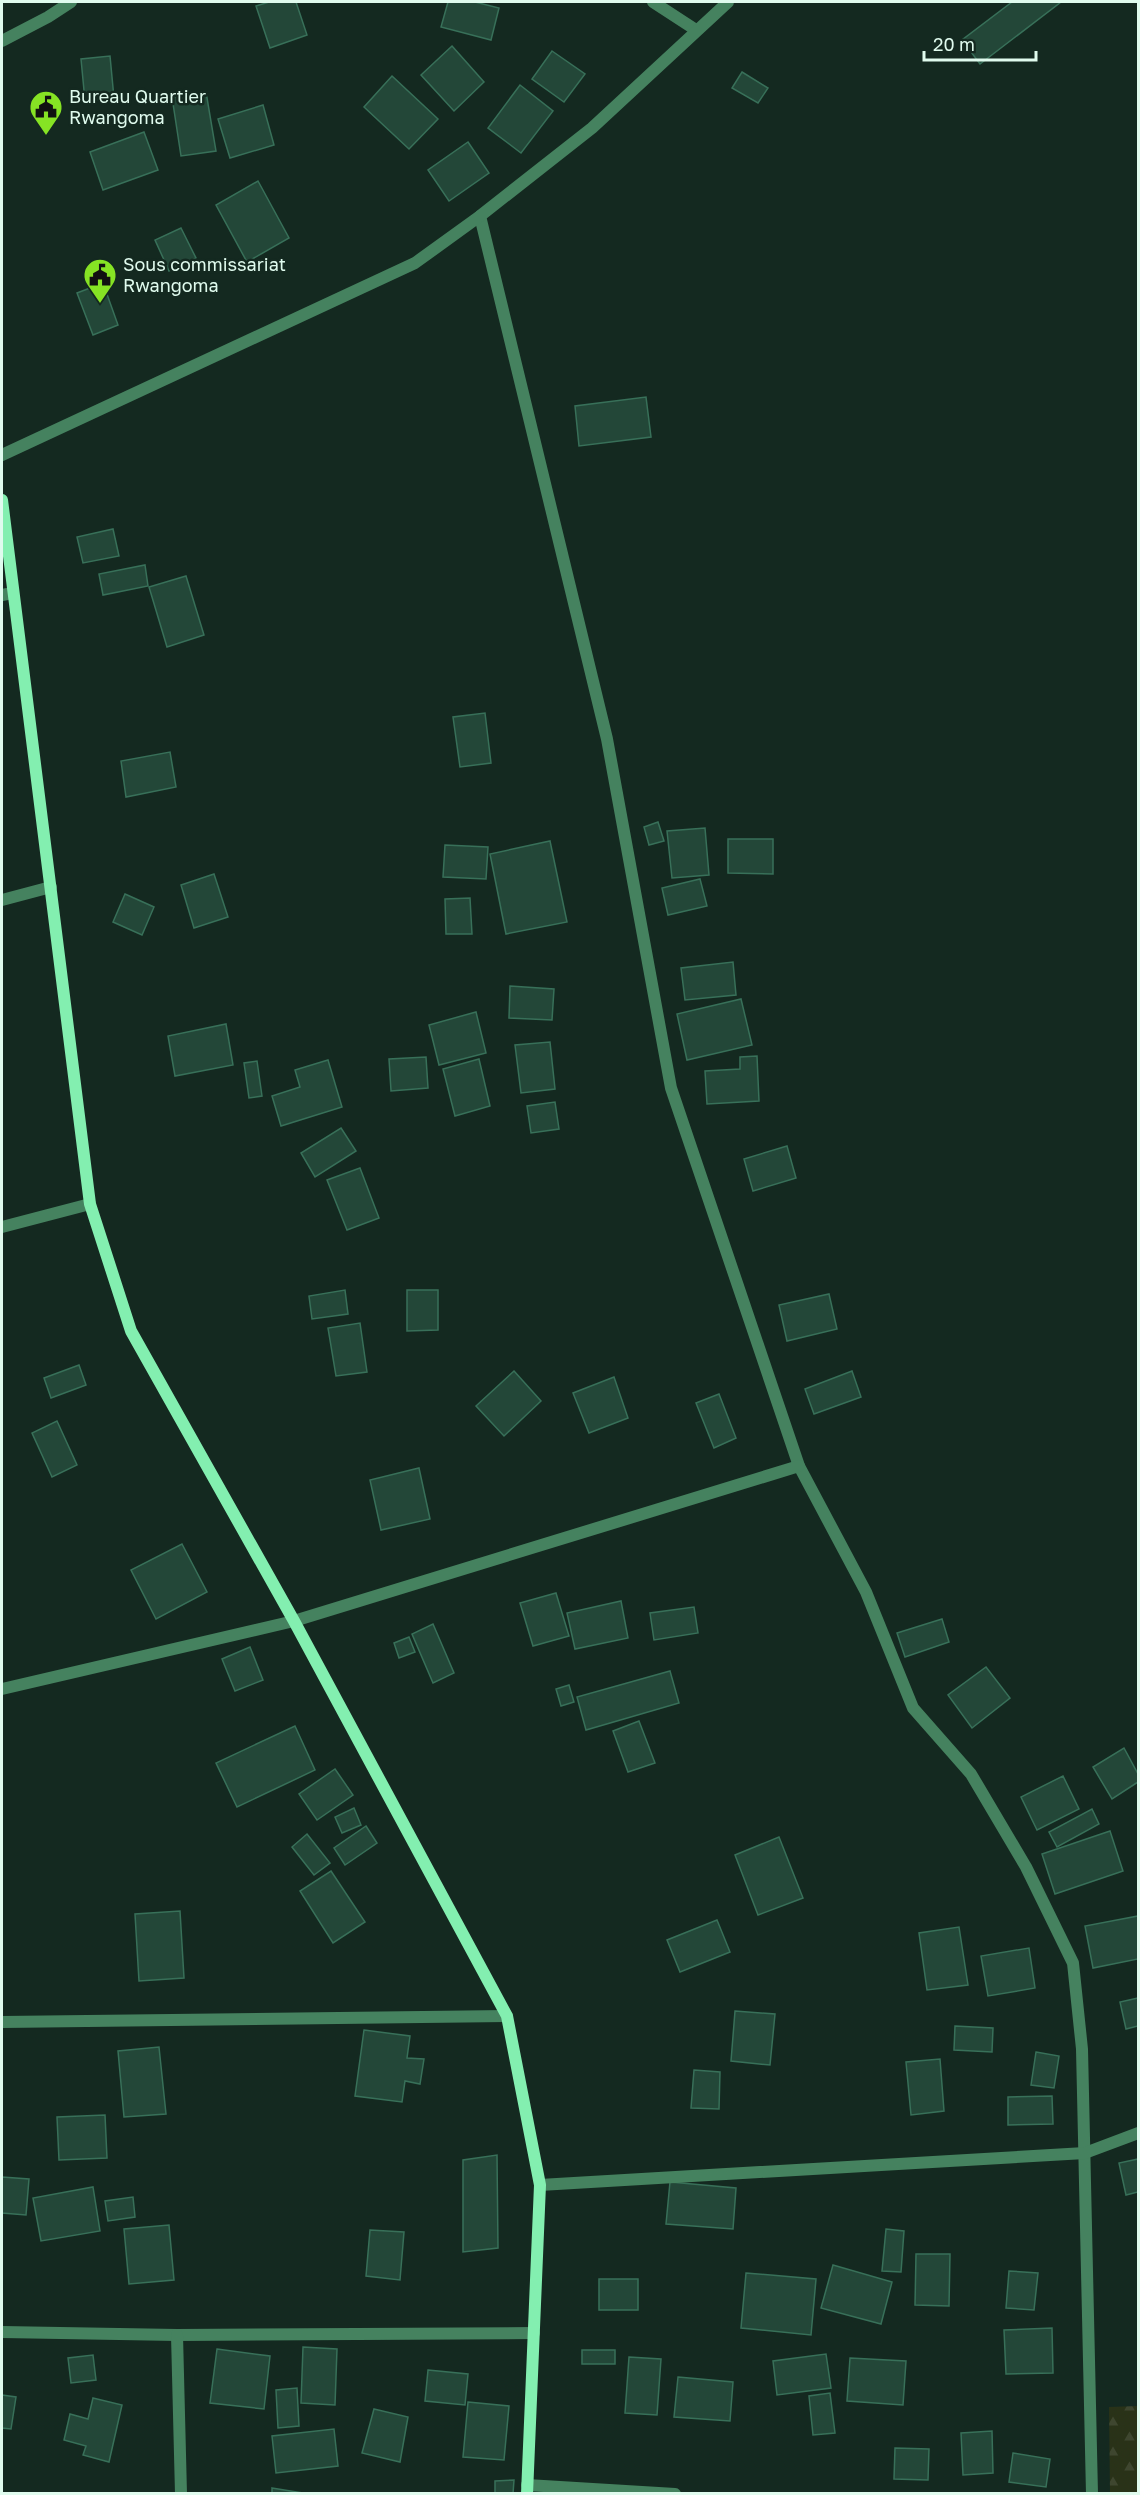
<svg xmlns="http://www.w3.org/2000/svg" width="1140" height="2495" font-family="'Golos Text',sans-serif">
  <style>
    .forest { fill: url(#forest-firs) }
    .building { fill: #234738; stroke: #387059; stroke-width: 1.5 }
    .lines { fill: none; stroke-linecap: round; stroke-linejoin: round }
    .street { stroke: #45825f; stroke-width: 12 }
    .secondary { stroke: #83efb0; stroke-width: 12 }
    .labels { text-anchor: middle; stroke-width: 5; stroke-linejoin: round; paint-order: stroke }
    .poi-label { font-size: 18px; fill: #e0fbee; stroke: #142920; text-anchor: start }
  </style>
  <defs>
    <pattern id="forest-firs" width="22" height="20" patternUnits="userSpaceOnUse" patternTransform="scale(1.5)"><rect width="22" height="20" fill="#293218"/><path d="M5 1l3.5 6h-7zM16 11l3.5 6h-7z" fill="#3e462f"/></pattern>
  </defs>
  <rect width="100%" height="100%" fill="#142920"/>
  <!-- forest -->
  <path class="forest" d="M1138,2406v87h-28l-1,-86z"/>
  <!-- building -->
  <g class="building">
    <path d="M269,2h27l11,33 -37,13 -14,-42z"/>
    <path d="M448,2h27l24,6 -8,32 -50,-13z"/>
    <path d="M1012,2h49l-81,62 -18,-24z"/>
    <path d="M452,46l32,36 -30,29 -33,-36z"/>
    <path d="M552,51l33,23 -21,28 -32,-23z"/>
    <path d="M110,56l4,42 -29,3 -4,-42z"/>
    <path d="M742,72l26,16 -10,15 -26,-15z"/>
    <path d="M392,76l46,43 -29,30 -45,-42z"/>
    <path d="M520,85l33,26 -32,42 -33,-25z"/>
    <path d="M206,92l10,59 -35,5 -9,-59z"/>
    <path d="M263,105l11,40 -44,13 -12,-39z"/>
    <path d="M144,132l14,38 -55,20 -13,-38z"/>
    <path d="M468,142l21,31 -40,28 -21,-31z"/>
    <path d="M258,181l31,57 -42,24 -31,-57z"/>
    <path d="M181,228l15,30 -27,13 -14,-31z"/>
    <path d="M103,283l15,42 -25,10 -16,-42z"/>
    <path d="M646,397l5,40 -72,9 -4,-40z"/>
    <path d="M113,529l6,27 -36,7 -6,-26z"/>
    <path d="M145,565l3,21 -45,9 -4,-21z"/>
    <path d="M186,576l18,59 -37,12 -18,-60z"/>
    <path d="M485,713l6,50 -31,4 -7,-50z"/>
    <path d="M170,752l6,35 -50,10 -5,-36z"/>
    <path d="M658,822l6,19 -15,4 -5,-18z"/>
    <path d="M705,828l4,47 -37,3 -5,-47z"/>
    <path d="M728,839h45v35l-45,-1z"/>
    <path d="M550,841l17,81 -61,12 -16,-80z"/>
    <path d="M445,845l43,2 -2,32 -43,-2z"/>
    <path d="M214,874l14,43 -34,11 -13,-43z"/>
    <path d="M700,879l7,27 -39,9 -6,-27z"/>
    <path d="M125,894l29,13 -12,28 -29,-13z"/>
    <path d="M470,898l2,36h-26l-1,-35z"/>
    <path d="M733,962l3,33 -51,5 -4,-32z"/>
    <path d="M510,986l44,3 -2,31 -43,-2z"/>
    <path d="M741,999l11,46 -65,15 -10,-46z"/>
    <path d="M476,1012l10,41 -47,12 -10,-40z"/>
    <path d="M226,1024l7,41 -58,11 -7,-40z"/>
    <path d="M550,1042l5,47 -34,4 -6,-48z"/>
    <path d="M757,1056l2,45 -52,3 -2,-33 35,-2v-12z"/>
    <path d="M426,1057l2,31 -37,3 -2,-32z"/>
    <path d="M479,1059l11,47 -35,10 -12,-47z"/>
    <path d="M328,1060l14,47 -61,19 -9,-30 28,-9 -5,-17z"/>
    <path d="M257,1061l5,35 -13,2 -5,-35z"/>
    <path d="M555,1102l4,27 -28,4 -4,-27z"/>
    <path d="M341,1128l15,23 -41,26 -14,-24z"/>
    <path d="M787,1146l9,32 -43,13 -9,-32z"/>
    <path d="M360,1168l19,50 -32,12 -20,-50z"/>
    <path d="M345,1290l3,24 -36,5 -3,-23z"/>
    <path d="M407,1290h31v40l-31,1z"/>
    <path d="M829,1294l8,35 -50,12 -8,-36z"/>
    <path d="M360,1323l7,49 -31,4 -8,-48z"/>
    <path d="M79,1365l7,20 -35,13 -7,-20z"/>
    <path d="M514,1371l27,30 -37,35 -28,-30z"/>
    <path d="M852,1371l9,26 -47,17 -9,-25z"/>
    <path d="M614,1377l14,41 -39,15 -16,-40z"/>
    <path d="M719,1394l17,44 -22,10 -18,-45z"/>
    <path d="M57,1421l20,44 -25,12 -20,-44z"/>
    <path d="M419,1468l11,51 -49,11 -11,-50z"/>
    <path d="M182,1544l25,48 -51,27 -25,-49z"/>
    <path d="M556,1593l13,43 -36,10 -13,-43z"/>
    <path d="M621,1601l7,37 -53,11 -8,-36z"/>
    <path d="M694,1607l4,26 -44,7 -4,-27z"/>
    <path d="M942,1619l7,23 -44,15 -8,-24z"/>
    <path d="M433,1624l21,49 -21,10 -21,-49z"/>
    <path d="M409,1637l6,15 -16,6 -5,-15z"/>
    <path d="M250,1647l13,33 -28,11 -13,-32z"/>
    <path d="M986,1667l24,31 -38,30 -24,-33z"/>
    <path d="M670,1671l9,32 -93,27 -9,-33z"/>
    <path d="M569,1685l5,17 -13,4 -5,-17z"/>
    <path d="M639,1721l16,42 -27,9 -15,-41z"/>
    <path d="M295,1726l20,44 -78,37 -21,-44z"/>
    <path d="M1124,1748l14,26v8l-26,17 -19,-32z"/>
    <path d="M335,1769l18,26 -36,25 -18,-26z"/>
    <path d="M1063,1776l16,33 -42,21 -16,-33z"/>
    <path d="M354,1808l7,17 -19,8 -7,-16z"/>
    <path d="M1092,1809l7,15 -42,23 -8,-15z"/>
    <path d="M366,1826l11,17 -32,22 -11,-17z"/>
    <path d="M1110,1831l13,40 -68,23 -13,-40z"/>
    <path d="M307,1834l23,29 -16,12 -22,-28z"/>
    <path d="M779,1837l24,61 -45,17 -23,-60z"/>
    <path d="M331,1871l34,51 -32,21 -33,-52z"/>
    <path d="M180,1911l4,67 -45,3 -4,-67z"/>
    <path d="M1138,1916v43l-45,9 -8,-42z"/>
    <path d="M717,1920l13,32 -50,20 -13,-32z"/>
    <path d="M959,1927l9,58 -41,5 -8,-57z"/>
    <path d="M1029,1948l6,40 -47,8 -7,-40z"/>
    <path d="M1138,1998v28l-12,3 -6,-27z"/>
    <path d="M735,2011l40,3 -5,51 -39,-4z"/>
    <path d="M955,2026l38,2 -1,24 -38,-2z"/>
    <path d="M364,2030l46,6 -3,22 17,1 -4,25 -15,-3 -3,21 -47,-6z"/>
    <path d="M159,2047l7,67 -42,3 -6,-66z"/>
    <path d="M1036,2052l23,4 -5,32 -23,-3z"/>
    <path d="M940,2059l4,52 -33,4 -5,-53z"/>
    <path d="M694,2070l26,2 -1,37 -28,-1z"/>
    <path d="M1052,2096l1,28 -45,1v-28z"/>
    <path d="M105,2115l2,43 -48,2 -2,-43z"/>
    <path d="M497,2155l1,93 -35,4v-92z"/>
    <path d="M1138,2159v33l-12,3 -7,-32z"/>
    <path d="M2,2177l27,2 -3,36 -24,-2z"/>
    <path d="M670,2182l66,6 -3,41 -67,-5z"/>
    <path d="M93,2187l7,44 -59,10 -8,-43z"/>
    <path d="M133,2197l2,20 -27,4 -3,-20z"/>
    <path d="M169,2225l5,55 -45,4 -5,-55z"/>
    <path d="M886,2229l18,2 -3,41 -19,-1z"/>
    <path d="M370,2230l34,2 -4,48 -34,-4z"/>
    <path d="M916,2254h34l-1,52 -34,-1z"/>
    <path d="M833,2265l59,17 -11,42 -60,-16z"/>
    <path d="M1009,2271l29,2 -4,37 -28,-2z"/>
    <path d="M746,2273l70,6 -5,56 -70,-7z"/>
    <rect x="599" y="2279" width="39" height="31"/>
    <path d="M1052,2328l1,45 -47,1 -2,-44z"/>
    <path d="M303,2347l34,2 -2,56 -34,-2z"/>
    <path d="M217,2349l53,7 -6,53 -54,-6z"/>
    <rect x="582" y="2350" width="33" height="14"/>
    <path d="M826,2354l5,34 -54,7 -4,-34z"/>
    <path d="M93,2355l3,25 -25,3 -3,-25z"/>
    <path d="M629,2357l32,2 -4,56 -32,-2z"/>
    <path d="M850,2358l56,3 -3,44 -56,-4z"/>
    <path d="M428,2370l40,4 -3,31 -40,-4z"/>
    <path d="M678,2377l55,5 -3,39 -56,-4z"/>
    <path d="M297,2388l2,38 -21,2 -2,-38z"/>
    <path d="M830,2393l5,40 -22,2 -4,-39z"/>
    <path d="M2,2395l14,2 -5,32 -9,-1z"/>
    <path d="M93,2398l29,7 -13,57 -26,-7 3,-9 -22,-6 6,-26 18,5z"/>
    <path d="M468,2402l41,4 -5,54 -41,-3z"/>
    <path d="M374,2409l34,8 -8,45 -38,-9z"/>
    <path d="M334,2429l4,37 -62,7 -4,-37z"/>
    <path d="M992,2431l1,42 -30,2 -2,-42z"/>
    <path d="M895,2448l34,1 -1,31 -34,-1z"/>
    <path d="M1013,2453l37,6 -4,28 -37,-5z"/>
    <path d="M514,2480l-1,14h-18v-13z"/>
    <path d="M272,2488l37,6h-37z"/>
  </g>
  <g class="lines">
    <!-- street -->
    <g class="street">
      <path d="M653,2l43,28"/>
      <path d="M2,41l46,-24 23,-15"/>
      <path d="M480,216l127,523 64,349 128,378 67,126 47,116 58,66 55,93 47,96 9,86 10,445"/>
      <path d="M2,455l413,-192 65,-47 112,-88 136,-126"/>
      <path d="M2,595l11,-2"/>
      <path d="M2,900l49,-13"/>
      <path d="M2,1227l88,-23"/>
      <path d="M2,1689l292,-68 505,-155"/>
      <path d="M2,2022l505,-6"/>
      <path d="M540,2185l545,-32 53,-20"/>
      <path d="M2,2332l175,3 357,-2"/>
      <path d="M177,2335l4,159"/>
      <path d="M527,2485l148,9"/>
    </g>
    <!-- secondary -->
    <path class="secondary" d="M2,500l88,704 41,127 163,290 213,395 33,169 -13,309"/>
  </g>
  <!-- icons -->
  <defs>
    <symbol id="civic-pin" viewBox="-11 -11 22 30"><path d="M0 17L-7.5 6A9.5 9.5 0 1 1 7.5 6Z" fill="#86e324" stroke="#142920"/><path d="M-.6-6.5H3V-4.5H.6V-3L4-1V1h2V6H-6V1h2V-1L-.6-3ZM-1.2 2.5V6h2.4V2.5Z" fill="#111"/></symbol>
  </defs>
  <g fill-rule="evenodd">
    <use href="#civic-pin" x="27" y="88" width="38" height="52"/>
    <use href="#civic-pin" x="81" y="256" width="38" height="52"/>
  </g>
  <g class="labels">
    <!-- poi labels -->
    <g class="poi-label">
      <text x="69" y="103">Bureau Quartier<tspan x="69" dy="21">Rwangoma</tspan></text>
      <text x="123" y="271">Sous commissariat<tspan x="123" dy="21">Rwangoma</tspan></text>
    </g>
  </g>
  <!-- border -->
  <rect width="1140" height="2495" fill="none" stroke="#e0fbee" stroke-width="6"/>
  <!-- scale -->
  <path d="M924 51v9h112v-9" fill="none" stroke="#e0fbee" stroke-width="3"/>
  <text x="933" y="51" font-size="18" fill="#e0fbee" stroke="#142920" stroke-width="4.5" paint-order="stroke">20 m</text>
</svg>
